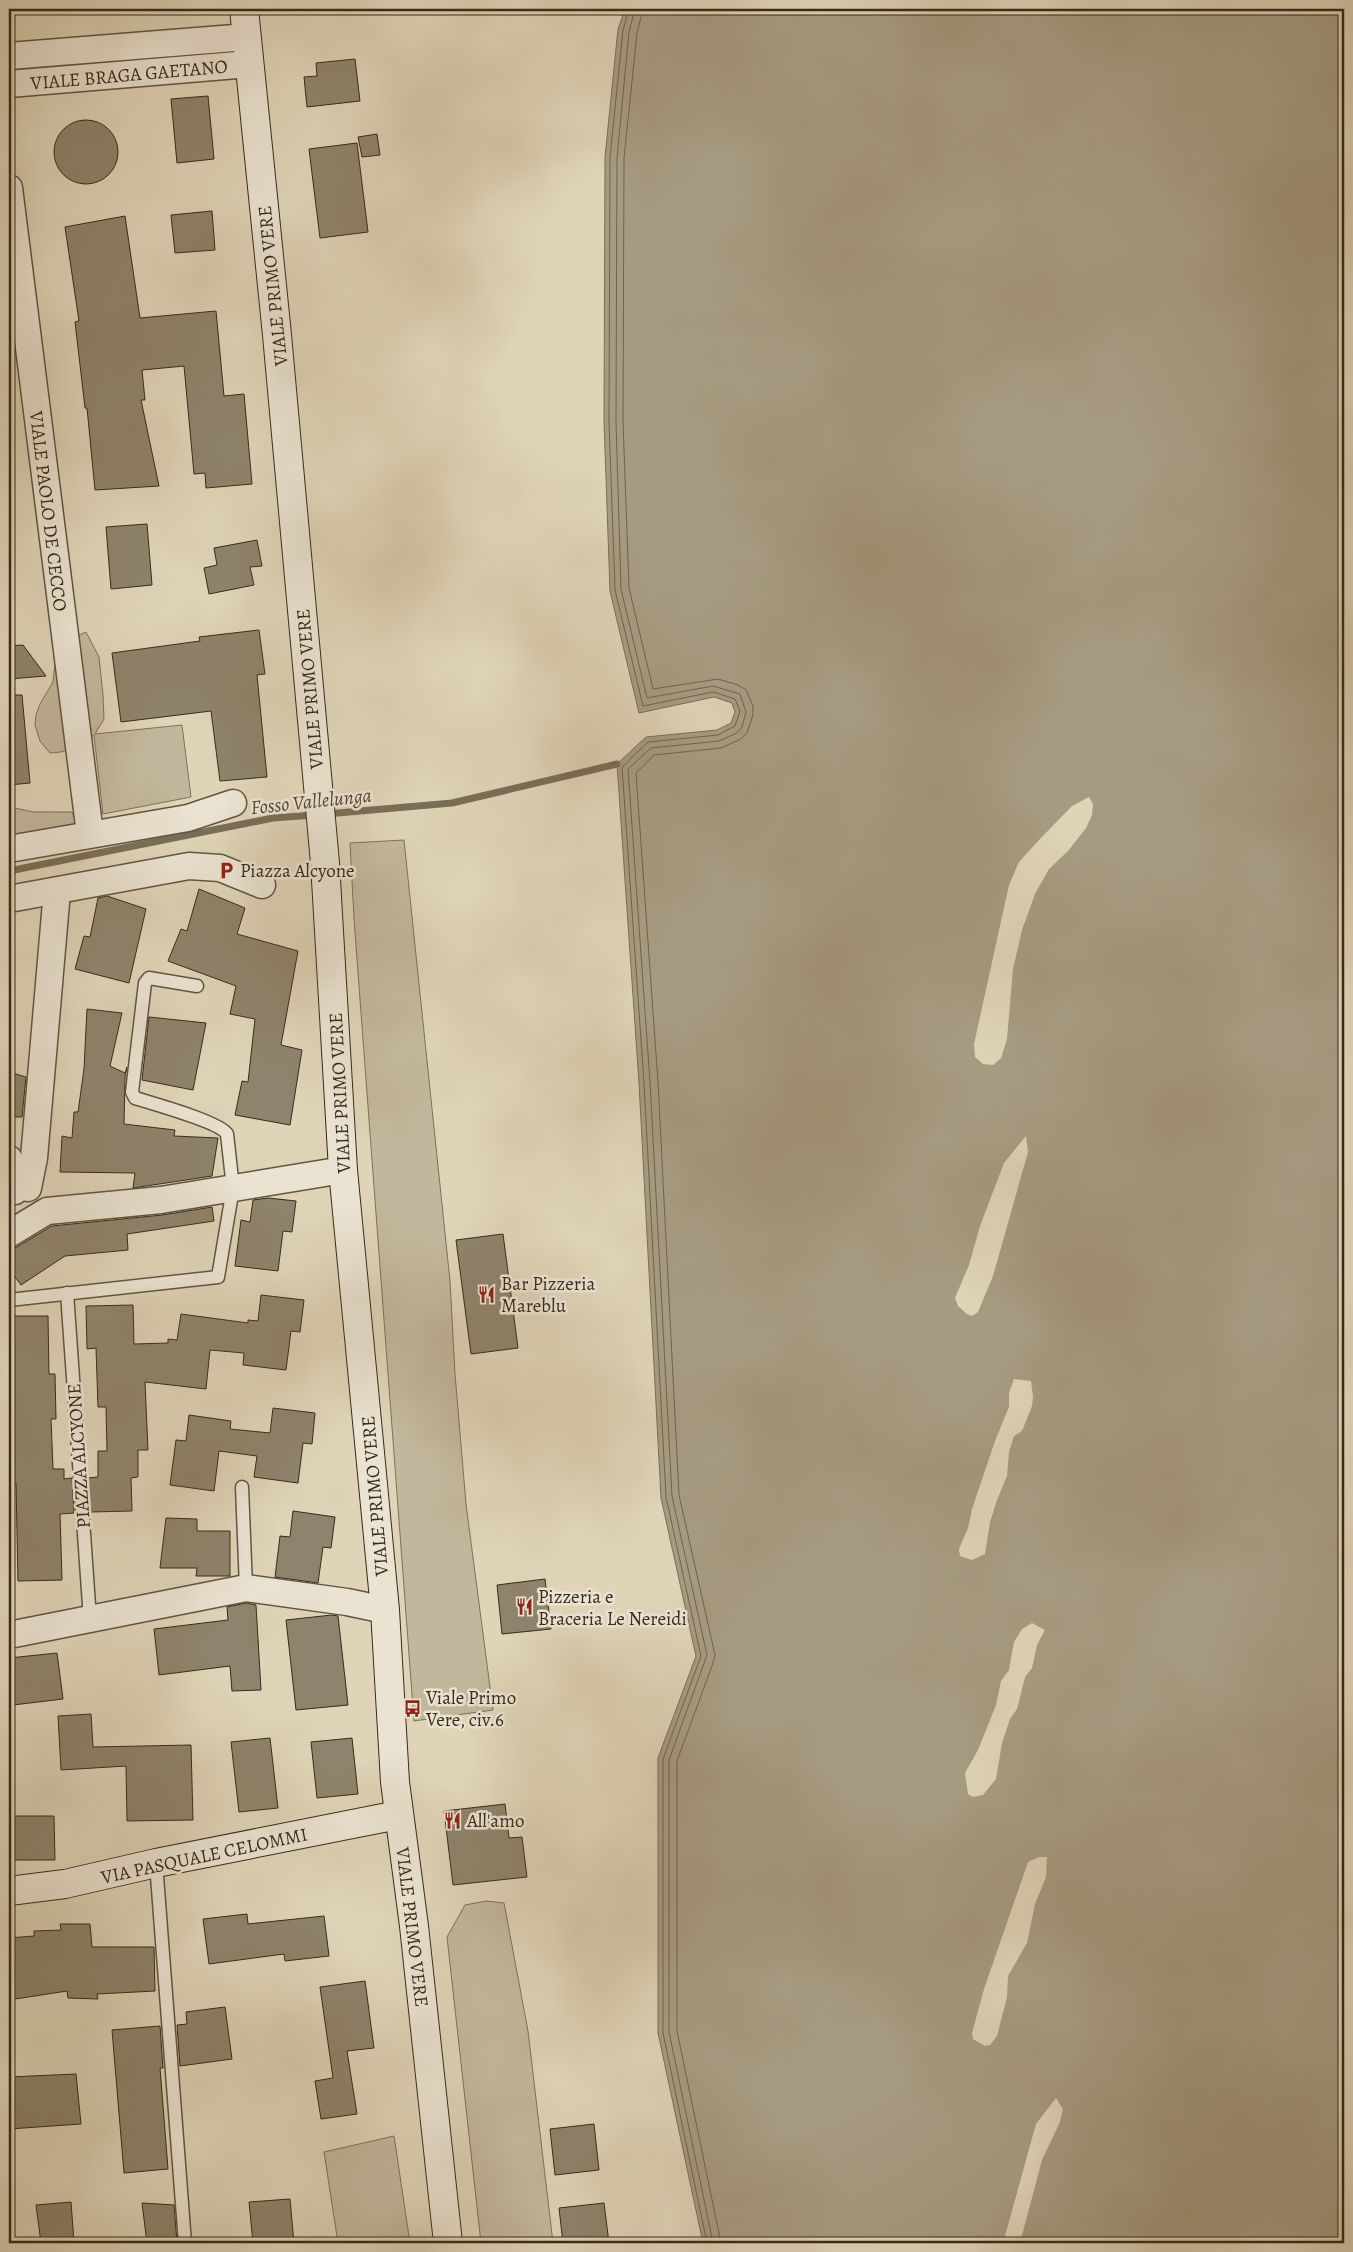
<svg xmlns="http://www.w3.org/2000/svg" width="1353" height="2252" font-family="Alegreya,serif">
  <style>
    .green { fill: #c2b79d; stroke: #7c715c }
    .water { fill: #a69b82; stroke: #7a6e58 }
    .pier { fill: #dfd4b8 }
    .lines { fill: none; stroke-linecap: round; stroke-linejoin: round }
    .shore { stroke: #6e634e; stroke-width: 1 }
    .stream { stroke: #7a6e58; stroke-width: 7 }
    .building { fill: #8e836c; stroke: #372b1a }
    .lane-casing { stroke: #615542; stroke-width: 15 }
    .street-casing { stroke: #615542; stroke-width: 29 }
    .secondary-casing { stroke: #372b1a; stroke-width: 30 }
    .lane { stroke: #eae3d1; stroke-width: 12 }
    .street { stroke: #eae3d1; stroke-width: 26 }
    .secondary { stroke: #eae3d1; stroke-width: 28 }
    .labels { text-anchor: middle; stroke-width: 5; stroke-linejoin: round; paint-order: stroke }
    .street-label { font-size: 19px; fill: #372b1a; stroke: #eae3d1 }
    .poi-label { font-size: 19px; fill: #372b1a; stroke: #eae3d1; text-anchor: start }
    .water-label { font-size: 20px; font-style: italic; fill: #534734; stroke: #eae3d1 }
  </style>
  <rect width="100%" height="100%" fill="#dfd4b8"/>
  <filter id="stains"><feTurbulence type="fractalNoise" baseFrequency=".004" numOctaves="4"/><feColorMatrix values="0 0 0 0 .2 0 0 0 0 .09 0 0 0 0 .02 0 0 0 .5 -.17"/></filter>
  <radialGradient id="worn" r=".72"><stop offset=".6" stop-color="#630" stop-opacity="0"/><stop offset="1" stop-color="#630" stop-opacity=".3"/></radialGradient>
  <!-- green -->
  <g class="green">
    <path d="M86,632l13,25 4,38 1,24 -9,15 87,-9 9,72 -88,17 -9,-79c-13,10 -27,18 -44,18l-10,-12 -5,-16 1,-10 4,-11 13,-22 3,-29 14,-14z"/>
    <path d="M9,807l25,5h38l8,20 -71,13z"/>
    <path d="M404,840l46,441 5,93 11,130 27,206 -79,11 -60,-802 -4,-76z"/>
    <path d="M486,1901l18,2 24,128 25,212h-72l-34,-306 18,-32z"/>
    <path d="M394,2136l16,107h-72l-14,-91z"/>
  </g>
  <!-- water -->
  <path class="water" d="M625,9h719v2234h-641l-45,-210v-275l38,-102 -35,-158 -22,-415 -22,-319 29,-27 71,-7 14,-7 4,-11 -3,-9 -18,-6 -75,16 -29,-122 -6,-169 1,-265 13,-128z"/>
  <!-- pier -->
  <g class="pier">
    <path d="M1089,797l4,7 -1,11 -6,13 -18,23 -19,18 -14,25 -13,36 -9,39 -6,70 -6,19 -8,7 -10,-1 -8,-7 -1,-13 35,-159 10,-23 20,-22 33,-34z"/>
    <path d="M1026,1136l2,16 -35,124 -15,36 -6,4 -5,-2 -9,-8 -3,-8 14,-33 11,-39 24,-63z"/>
    <path d="M1014,1379l17,2 2,16 -1,9 -10,25 -8,5 -5,16 -2,24 -10,24 -7,22 -5,32 -13,6 -12,-4 -1,-7 9,-21 4,-19 23,-68 14,-34v-14z"/>
    <path d="M1032,1623l13,7 -8,15 -5,23 -7,9 -8,32 -7,10 -8,24 -6,36 -13,16 -10,2 -5,-3 -3,-21 13,-23 18,-45 5,-24 8,-11 5,-28 8,-13z"/>
    <path d="M1039,1857h8l-1,20 -11,27 -8,39 -19,33 -1,21 -10,39 -7,9 -5,1 -12,-7 -1,-6 12,-44 44,-127z"/>
    <path d="M1056,2098l7,11 -3,13 -18,38 -22,83h-17l33,-119z"/>
  </g>
  <g class="lines">
    <!-- shore -->
    <g class="shore">
      <path d="M629,9l-6,21 -13,127 -1,265 6,168 28,116 70,-14 22,7 5,12 -5,15 -17,9 -70,7 -26,25 22,316 22,414 35,159 -38,103v274l44,210"/>
      <path d="M635,9l-6,23 -12,126 -1,263 5,168 26,109 66,-12 27,8 6,18 -4,15 -5,6 -18,8 -68,7 -23,21 22,313 22,414 35,159 -38,105v272l44,211"/>
      <path d="M643,9l-6,24 -13,125 -1,263 6,167 24,101 65,-10 20,6 8,5 7,16v9l-6,18 -8,7 -18,8 -67,7 -18,18 22,309 21,413 36,160 -2,8 -36,98v270l44,212"/>
    </g>
    <!-- stream -->
    <g class="stream">
      <path d="M326,814l126,-11 165,-39"/>
      <path d="M9,871l264,-53 42,-3"/>
    </g>
  </g>
  <!-- building -->
  <g class="building">
    <path d="M355,59l5,42 -53,6 -3,-30 13,-1 -1,-13z"/>
    <path d="M208,96l6,63 -37,4 -6,-64z"/>
    <circle cx="86" cy="152" r="32"/>
    <path d="M377,134l3,21 -18,2 -4,-20z"/>
    <path d="M357,143l11,89 -48,6 -11,-89z"/>
    <path d="M212,211l3,39 -40,3 -4,-38z"/>
    <path d="M125,216l15,102 76,-7 8,85 20,-2 8,90 -46,4 -1,-15 -11,1 -10,-108 -42,4 3,30h-4l18,86 -64,4 -8,-82h-2l-10,-86 4,-1 -14,-94z"/>
    <path d="M147,524l5,61 -41,4 -5,-62z"/>
    <path d="M257,540l5,26 -12,1 4,18 -45,9 -5,-26 13,-3 -3,-17z"/>
    <path d="M259,630l6,44 -8,1 10,102 -47,4 -9,-70 -90,11 -9,-69 88,-12 -1,-4z"/>
    <path d="M23,645l23,31 -37,3v-33z"/>
    <path d="M9,695h13l8,88 -21,2z"/>
    <path d="M199,889l46,19 -8,26 61,17 -17,94 21,5 -12,75 -55,-10 7,-34 6,1 7,-63 -25,-5 6,-28 -68,-25 13,-32 6,2z"/>
    <path d="M107,896l39,13 -17,74 -54,-14 9,-33 6,1 8,-39z"/>
    <path d="M87,1009l35,4 -12,53 15,7 2,-6 -2,10 -1,47 51,6 -1,6 44,2 -6,38 -79,12 2,-15 -75,-1 2,-36 10,2 2,-26h4l6,-43z"/>
    <path d="M149,1017l57,6 -13,67 -51,-10z"/>
    <path d="M9,1072l17,5 -4,40h-13z"/>
    <path d="M268,1198l28,3 -4,31 -9,-1 -5,40 -43,-5 6,-46 9,2 3,-22z"/>
    <path d="M212,1207l2,14 -87,13 1,16 -63,6 -44,29 -12,-16v-20l8,-2 35,-21 110,-11z"/>
    <path d="M503,1234l15,114 -47,6 -15,-114z"/>
    <path d="M261,1295l43,5 -4,32 -9,-1 -5,39 -43,-5 1,-12 -34,-3 -4,39 -61,-7 3,68h-10v27l-7,1 1,33 -41,1 -3,-34 10,-1v-26h9l-1,-44h-8l-2,-59 -9,1 -1,-43 47,-1 1,39 34,-1v-4l9,1 4,-26 67,9v-3l10,1z"/>
    <path d="M9,1316h39l1,58h6l1,45h-5l2,50h11v10l8,-1 2,35 -14,1 2,66 -44,1 -2,-98h-7z"/>
    <path d="M273,1408l42,5 -3,31 -9,-1 -5,40 -44,-6 3,-21 -38,-5 -5,40 -44,-6 6,-45 10,1 3,-26 42,6 -1,8 40,4z"/>
    <path d="M293,1511l42,6 -4,31 -8,-1 -5,36 -43,-6 5,-41 10,1z"/>
    <path d="M166,1518l31,1v12h33v45h-34l1,-8h-37z"/>
    <path d="M545,1579l6,50 -49,5 -5,-49z"/>
    <path d="M246,1603l10,2 5,85 -29,1 -2,-25 -71,9 -5,-46 74,-9 -1,-13z"/>
    <path d="M332,1615l6,1 10,89 -52,5 -10,-90z"/>
    <path d="M57,1653l6,46 -50,6 -4,-47z"/>
    <path d="M91,1714l2,33 98,-2 2,75 -66,1 -1,-55 -65,4 -3,-54z"/>
    <path d="M270,1738l8,70 -39,4 -8,-70z"/>
    <path d="M352,1738l6,56 -41,4 -6,-56z"/>
    <path d="M505,1804l4,34 13,-1 5,40 -74,8 -9,-74z"/>
    <path d="M9,1816h45l1,44h-46z"/>
    <path d="M247,1914l1,10 76,-8 5,40 -44,5 -1,-7 -75,10 -6,-45z"/>
    <path d="M60,1924h30l2,23h62l1,44 -58,3 1,5 -30,-1 -1,-7 -58,9v-62l25,-2v-5l27,-1z"/>
    <path d="M365,1981l9,67 -27,3 10,63 -36,5 -6,-38 18,-3 -13,-91z"/>
    <path d="M225,2007l7,52 -52,7 -3,-41 10,-1 -1,-12z"/>
    <path d="M160,2026l3,42h-3l8,101 -44,4 -12,-143z"/>
    <path d="M76,2074l5,50 -72,5v-52z"/>
    <path d="M594,2124l5,46 -44,5 -5,-46z"/>
    <path d="M290,2199l4,44h-41l-4,-41z"/>
    <path d="M71,2202l3,41h-33l-5,-38z"/>
    <path d="M142,2203l32,2 3,38h-30z"/>
    <path d="M604,2203l5,40h-46l-4,-35z"/>
  </g>
  <g class="lines">
    <defs>
      <g id="lane">
        <path d="M67,1293l23,326"/>
        <path d="M9,1300l209,-23 15,-89 -6,-54c-7,-12 -76,-31 -92,-36l-3,-6 13,-109 4,-5 48,8"/>
        <path d="M242,1487l4,101"/>
        <path d="M156,1863l29,380"/>
      </g>
      <g id="street">
        <path d="M9,56l238,-19"/>
        <path d="M9,84l240,-20"/>
        <path d="M9,188l81,646"/>
        <path d="M9,849l179,-31 45,-15"/>
        <path d="M9,899l180,-33 31,2 42,17"/>
        <path d="M9,1159l6,32"/>
        <path d="M28,1188l6,-30 23,-267"/>
        <path d="M9,1234l38,-23 114,-11 182,-30"/>
        <path d="M9,1635l237,-47 101,14 38,8"/>
      </g>
      <g id="secondary">
        <path d="M244,9l33,326 48,528 18,307 42,440 10,172 19,144 34,317"/>
        <path d="M9,1891l56,-7 91,-21 242,-48"/>
      </g>
    </defs>
    <!-- lane casing -->
    <use href="#lane" class="lane-casing"/>
    <!-- street casing -->
    <use href="#street" class="street-casing"/>
    <!-- secondary casing -->
    <use href="#secondary" class="secondary-casing"/>
    <!-- lane -->
    <use href="#lane" class="lane"/>
    <!-- street -->
    <use href="#street" class="street"/>
    <!-- secondary -->
    <use href="#secondary" class="secondary"/>
  </g>
  <!-- icons -->
  <defs>
    <symbol id="parking-bare" viewBox="-9 -9 18 18"><path d="M-3.5-5.5H1a3.5 3.5 0 0 1 0 7H-1V5.5H-3.5ZM-1-3.4V-.6H.8a1.4 1.4 0 0 0 0-2.8Z" fill="#8f2418" stroke="#eae3d1" stroke-width="2.5" paint-order="stroke"/></symbol>
    <symbol id="restaurant-bare" viewBox="-9 -9 18 18"><path d="M-5-6h1v4h1v-4h1v4h1v-4h1v5L-1.5 .5V6h-2V.5L-5-1ZM5-6V6H3V1.5H1.5Q1.5-4 5-6Z" fill="#8f2418" stroke="#eae3d1" stroke-width="2.5" paint-order="stroke"/></symbol>
    <symbol id="bus-bare" viewBox="-9 -9 18 18"><path d="M-5-6H5V4H4V6H2V4H-2V6H-4V4H-5ZM-3.5-4V0h7V-4ZM-3.5 1.2v1.5H-2V1.2ZM2 1.2v1.5H3.5V1.2Z" fill="#8f2418" stroke="#eae3d1" stroke-width="2.5" paint-order="stroke"/></symbol>
  </defs>
  <g fill-rule="evenodd">
    <use href="#parking-bare" x="214" y="858" width="25" height="25"/>
    <use href="#restaurant-bare" x="474" y="1282" width="25" height="25"/>
    <use href="#restaurant-bare" x="512" y="1594" width="25" height="25"/>
    <use href="#bus-bare" x="400" y="1696" width="25" height="25"/>
    <use href="#restaurant-bare" x="440" y="1808" width="25" height="25"/>
  </g>
  <g class="labels">
    <!-- street labels -->
    <g class="street-label">
      <text transform="translate(129 74) rotate(-5)" y="7">VIALE BRAGA GAETANO</text>
      <text transform="translate(272 286) rotate(-96)" y="7">VIALE PRIMO VERE</text>
      <text transform="translate(49 511) rotate(83)" y="7">VIALE PAOLO DE CECCO</text>
      <text transform="translate(309 689) rotate(-95)" y="7">VIALE PRIMO VERE</text>
      <text transform="translate(339 1093) rotate(-93)" y="7">VIALE PRIMO VERE</text>
      <text transform="translate(78 1456) rotate(-94)" y="7">PIAZZA ALCYONE</text>
      <text transform="translate(374 1496) rotate(-95)" y="7">VIALE PRIMO VERE</text>
      <text transform="translate(204 1855) rotate(-12)" y="7">VIA PASQUALE CELOMMI</text>
      <text transform="translate(413 1927) rotate(83)" y="7">VIALE PRIMO VERE</text>
    </g>
    <!-- poi labels -->
    <g class="poi-label">
      <text x="240" y="877">Piazza Alcyone</text>
      <text x="501" y="1290">Bar Pizzeria<tspan x="501" dy="22">Mareblu</tspan></text>
      <text x="538" y="1603">Pizzeria e<tspan x="538" dy="22">Braceria Le Nereidi</tspan></text>
      <text x="426" y="1704">Viale Primo<tspan x="426" dy="22">Vere, civ.6</tspan></text>
      <text x="467" y="1827">All'amo</text>
    </g>
    <!-- water labels -->
    <g class="water-label">
      <text transform="translate(311 801) rotate(-6)" y="7">Fosso Vallelunga</text>
    </g>
  </g>
  <!-- margin -->
  <rect width="1353" height="2252" fill="none" stroke="#dfd4b8" stroke-width="30"/>
  <rect x="10" y="10" width="1333" height="2232" fill="none" stroke="#372b1a" stroke-width="2.5"/>
  <rect x="15" y="15" width="1323" height="2222" fill="none" stroke="#372b1a"/>
  <rect width="100%" height="100%" filter="url(#stains)"/>
  <rect width="100%" height="100%" fill="url(#worn)"/>
</svg>
